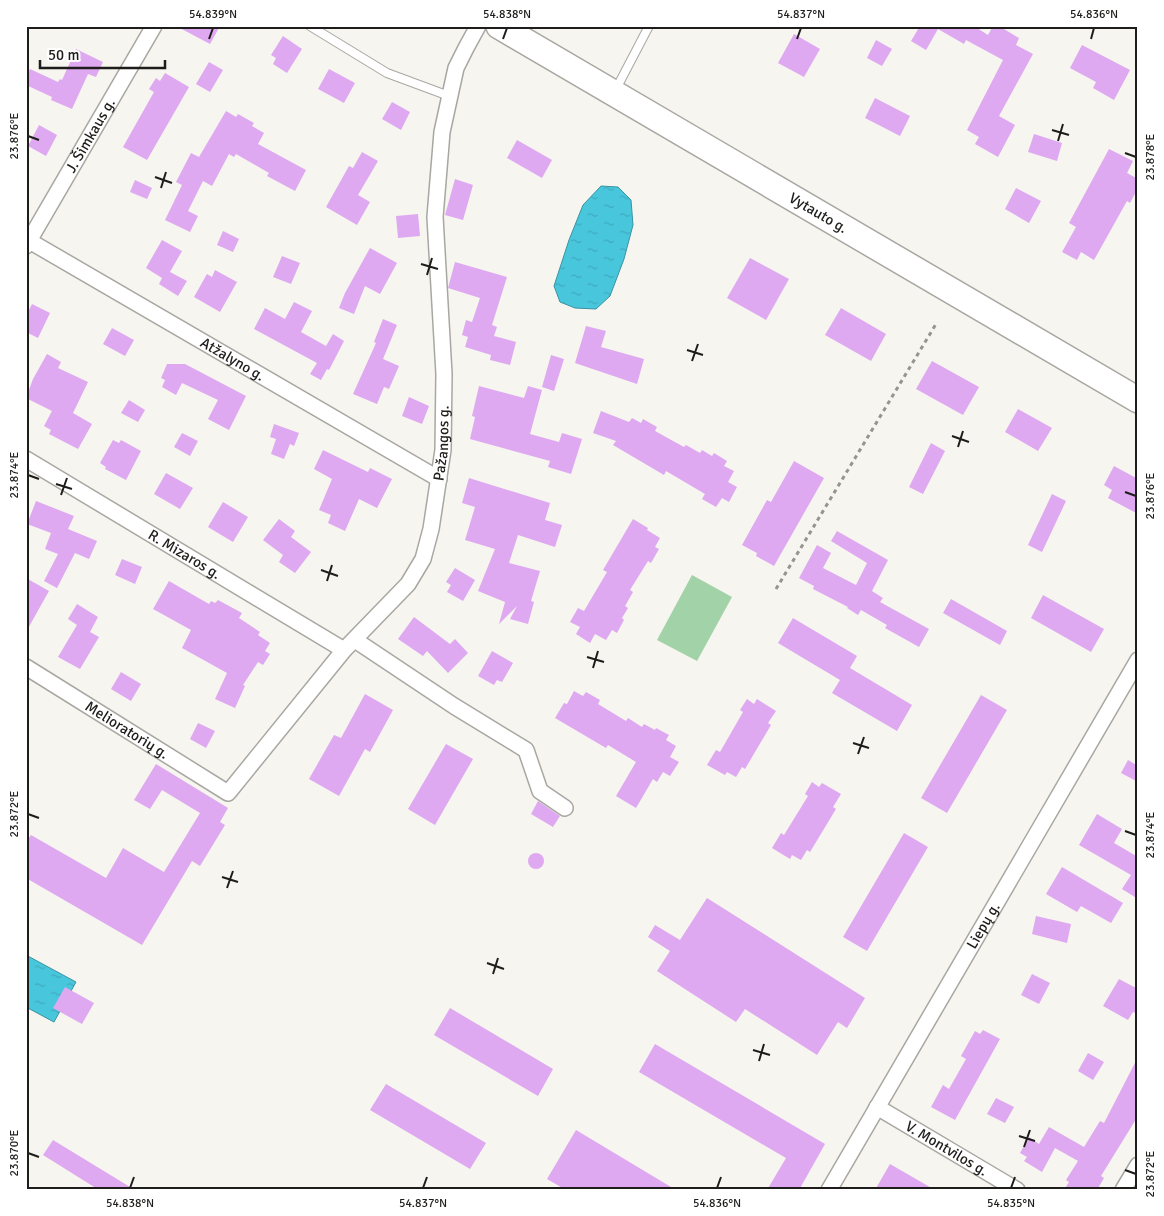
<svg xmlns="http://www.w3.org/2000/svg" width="1164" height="1216" font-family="Signika,sans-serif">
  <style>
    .green { fill: #a2d2a7 }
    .water { fill: url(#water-ripples); stroke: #3b93a2 }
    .building { fill: #dea9f0 }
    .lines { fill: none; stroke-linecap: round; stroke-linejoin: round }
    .service-casing { stroke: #a9a7a2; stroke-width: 10 }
    .minor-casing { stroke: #a9a7a2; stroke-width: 18 }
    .primary-casing { stroke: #a9a7a2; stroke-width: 28 }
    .path { stroke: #969490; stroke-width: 3; stroke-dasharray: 4 4; stroke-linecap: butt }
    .service { stroke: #fff; stroke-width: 8 }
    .minor { stroke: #fff; stroke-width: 15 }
    .primary { stroke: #fff; stroke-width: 25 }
    .ticks { fill: none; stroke: #1e1d1b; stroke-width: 2 }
    .labels { text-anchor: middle; stroke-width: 4; stroke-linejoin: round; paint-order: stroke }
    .street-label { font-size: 15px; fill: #1e1d1b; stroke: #fff }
    .neatline { fill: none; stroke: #1e1d1b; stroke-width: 2 }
    .ticks-label { font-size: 12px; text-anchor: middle; fill: #1e1d1b }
  </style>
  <defs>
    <pattern id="water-ripples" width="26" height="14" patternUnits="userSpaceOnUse" patternTransform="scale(1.25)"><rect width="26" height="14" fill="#48c6dc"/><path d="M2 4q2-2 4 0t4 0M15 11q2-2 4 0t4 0" fill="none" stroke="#3faabc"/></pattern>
  </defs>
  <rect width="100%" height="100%" fill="#f7f5ef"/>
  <!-- green -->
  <path class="green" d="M692,575l40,22 -35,64 -40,-21z"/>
  <!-- water -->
  <g class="water">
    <path d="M601,186l17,1 13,13 2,25 -9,34 -14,37 -14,13 -21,-1 -15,-6 -6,-16 15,-46 14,-35z"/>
    <path d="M26,955l50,27 -22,40 -28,-15z"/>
  </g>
  <!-- building -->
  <g class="building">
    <path d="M176,26h44l-10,18z"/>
    <path d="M920,26h54l14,9 5,-9h6l20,12 -3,7 17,9 -34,62 16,9 -17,32 -23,-13 4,-7 -12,-7 36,-70 -37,-20 -2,4 -26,-15 -12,21 -15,-9z"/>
    <path d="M794,34l26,15 -16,28 -26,-14z"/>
    <path d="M283,36l19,13 -15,24 -14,-9 3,-6 -5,-3z"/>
    <path d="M876,40l16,9 -10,17 -15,-8z"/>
    <path d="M1082,45l48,25 -16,30 -21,-12 3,-6 -26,-14z"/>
    <path d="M76,49l27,13 -7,15 -8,-3 -16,35 -21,-9 1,-3 -26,-12v-8l4,-8 28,13 2,-3 2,1z"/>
    <path d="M209,62l14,8 -13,22 -14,-8z"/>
    <path d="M329,69l26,14 -11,20 -26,-14z"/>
    <path d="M165,73l24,14 -42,73 -24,-13 31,-55 -5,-3 7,-11 4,3z"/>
    <path d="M875,98l35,18 -10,20 -35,-18z"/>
    <path d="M392,102l18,10 -9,18 -19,-11z"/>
    <path d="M226,111l10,6 2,-3 16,9 -2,3 12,7 -6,11 48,26 -11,21 -28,-15 2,-3 -33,-19 -2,3 -5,-3 -17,32 -9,-5 -15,30 10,5 -8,16 -25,-12 17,-35 -6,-3 15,-29 8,4z"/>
    <path d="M39,125l18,10 -11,21 -18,-10z"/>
    <path d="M1034,134l28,9 -5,18 -29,-9z"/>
    <path d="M517,140l35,20 -10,18 -35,-20z"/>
    <path d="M1109,149l24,12 -6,12 11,6v9l-8,15 -3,-2 -33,59 -13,-8 -4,8 -15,-8 14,-25 -7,-4z"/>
    <path d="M362,152l16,9 -20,34 12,7 -13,23 -31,-18 23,-41 4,2z"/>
    <path d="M455,179l18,6 -10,35 -18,-5z"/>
    <path d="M135,180l17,8 -5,11 -17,-7z"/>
    <path d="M1016,188l25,13 -12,22 -24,-14z"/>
    <path d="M418,214l2,22 -22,2 -2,-22z"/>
    <path d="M223,231l16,8 -6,13 -16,-7z"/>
    <path d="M162,240l20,11 -12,21 17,9 -9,15 -19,-12 3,-6 -16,-10z"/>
    <path d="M370,248l27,15 -17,31 -15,-8 -11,28 -15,-6 6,-15z"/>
    <path d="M282,256l18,7 -9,21 -18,-7z"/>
    <path d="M750,258l39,21 -23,41 -39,-22z"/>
    <path d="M455,262l52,15 -15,48 5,2 -3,9 22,6 -6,23 -20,-5 1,-5 -26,-8 3,-10 -6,-2 4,-15 6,2 8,-24 -32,-10z"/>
    <path d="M215,270l22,12 -17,30 -26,-15 13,-23 5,3z"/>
    <path d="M294,302l18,9 -11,21 25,14 7,-12 11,7 -15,29 -2,-1 -6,11 -11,-6 7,-11 -63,-34 11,-21 20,11z"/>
    <path d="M32,304l18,9 -12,25 -12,-6v-16z"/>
    <path d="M841,308l45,26 -15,27 -46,-26z"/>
    <path d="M383,319l14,6 -14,34 16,7 -10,23 -5,-2 -7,17 -24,-10 23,-51 -2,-1z"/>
    <path d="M586,326l20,5 -5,16 43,12 -7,25 -62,-21z"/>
    <path d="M112,328l22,12 -9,16 -22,-12z"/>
    <path d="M47,354l14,8 -3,6 30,14 -15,31 19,11 -14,25 -29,-15 2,-4 -7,-4 8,-15 -26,-13 7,-19z"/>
    <path d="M551,355l13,4 -10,32 -12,-4z"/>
    <path d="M932,361l47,26 -16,28 -47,-26z"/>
    <path d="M167,364h18l61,32 -17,34 -21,-11 10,-19 -36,-17 -6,12 -14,-8 3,-7 -4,-2z"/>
    <path d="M479,386l45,12 4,-12 14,4 -12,44 29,8 3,-9 20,6 -11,35 -23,-7 2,-6 -80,-22 5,-22 -3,-1z"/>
    <path d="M409,397l20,9 -7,18 -20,-8z"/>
    <path d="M129,400l16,10 -7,12 -17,-9z"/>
    <path d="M1018,409l34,19 -14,23 -33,-19z"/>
    <path d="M601,411l28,11 3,-4 9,5 2,-4 14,8 -2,4 29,16 2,-2 14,8 2,-3 10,6 2,-3 13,8 -3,5 10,5 -6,11 9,5 -8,15 -7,-4 -6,9 -14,-8 3,-5 -39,-23 -2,4 -51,-30 3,-4 -23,-8z"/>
    <path d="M274,424l25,9 -5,13 -4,-2 -6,15 -13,-5 5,-15 -6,-2z"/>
    <path d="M182,433l16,8 -8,15 -16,-9z"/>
    <path d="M113,440l6,3 2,-3 20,11 -15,29 -21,-11 1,-2 -6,-4z"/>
    <path d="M931,443l14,8 -22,43 -14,-7z"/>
    <path d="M323,450l45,22 2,-4 22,11 -15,29 -18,-9 -14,32 -17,-8 3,-8 -12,-5 13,-31 -18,-10z"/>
    <path d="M794,461l30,17 -50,88 -18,-10 1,-3 -15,-8 25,-45 4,2z"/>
    <path d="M1114,466l24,13v35l-30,-16 4,-8 -8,-5z"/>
    <path d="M166,473l27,15 -13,21 -26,-15z"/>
    <path d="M469,478l81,25 -5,17 17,5 -7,22 -37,-12 -9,28 31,8 -9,30 3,1 -6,22 -18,-5 7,-13 -18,18 6,-22 -27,-11 17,-42 -30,-9 10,-33 -13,-4z"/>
    <path d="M1052,494l14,7 -24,51 -14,-7z"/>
    <path d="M36,501l38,15 -6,13 29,12 -8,18 -14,-6 -18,35 -13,-7 14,-27 -13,-5 6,-16 -24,-9z"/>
    <path d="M223,502l25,15 -15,25 -25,-15z"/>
    <path d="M279,519l16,12 -4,6 20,15 -16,21 -16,-11 4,-7 -20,-15z"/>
    <path d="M633,519l15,9 -1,2 13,8 -5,9 4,2 -8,14 -3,-2 -18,29 3,2 -8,14 3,2 -6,10 2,2 -7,13 -5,-3 -6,10 -11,-6 -5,9 -14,-9 4,-7 -10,-5 8,-14 6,3 23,-39 -4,-2z"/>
    <path d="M837,531l51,29 -16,31 11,7 -3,4 49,27 -10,18 -34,-19 2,-3 -26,-15 -3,5 -11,-7 1,-1 -35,-18 1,-3 -15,-8 18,-33 14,8 -8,15 33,17 11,-22 -36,-22z"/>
    <path d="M122,559l20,8 -7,17 -20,-9z"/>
    <path d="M455,568l20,12 -12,21 -16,-9 4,-7 -5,-3z"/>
    <path d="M26,578l23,13 -23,41z"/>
    <path d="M169,581l40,23 2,-3 4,2 3,-3 24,13 -3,5 21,14 -2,3 12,8 -5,8 5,3 -7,11 -5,-3 -15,23 2,1 -10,22 -20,-9 12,-26 -45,-25 9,-18 -38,-21z"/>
    <path d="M1043,595l61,34 -13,23 -60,-34z"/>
    <path d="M951,599l56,32 -7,14 -57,-32z"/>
    <path d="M77,604l21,13 -8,15 9,5 -19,32 -22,-12 19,-32 -9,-6z"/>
    <path d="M414,617l36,27 5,-5 13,14 -20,20 -21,-22 -4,5 -25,-17z"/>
    <path d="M793,618l64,38 -7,12 62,37 -15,26 -65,-38 8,-13 -62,-37z"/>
    <path d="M492,651l21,12 -11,19 -5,-2 -3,5 -16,-9z"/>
    <path d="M121,672l20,12 -10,17 -20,-12z"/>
    <path d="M574,691l9,5 3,-4 14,8 -2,4 28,17 2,-3 14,9 2,-3 11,6 1,-2 13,7 -3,5 10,6 -6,11 9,5 -9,14 -7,-4 -6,10 -4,-3 -17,29 -20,-12 20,-34 -28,-17 -2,3 -51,-30 9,-15 3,1z"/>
    <path d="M365,694l28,16 -23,42 -5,-3 -26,47 -30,-17 25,-44 7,3z"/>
    <path d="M981,695l26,15 -60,103 -26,-15z"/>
    <path d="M747,699l7,5 3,-5 19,12 -8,12 3,2 -26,44 -3,-2 -6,10 -9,-5 -2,3 -18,-10 9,-15 4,2 23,-40 -3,-2z"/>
    <path d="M198,723l17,8 -9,17 -16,-9z"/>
    <path d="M446,744l27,15 -38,66 -27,-16z"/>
    <path d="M1128,760l10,6v16l-17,-9z"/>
    <path d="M156,764l72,44 -8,14 5,3 -25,41 -8,-5 -50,84 -116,-67v-36l5,-7 75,43 17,-30 41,24 36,-59 -38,-23 -12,19 -16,-9z"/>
    <path d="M812,782l7,5 3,-4 19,11 -8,13 3,2 -26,43 -3,-2 -6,10 -9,-5 -2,4 -18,-11 9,-15 3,2 24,-39 -3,-2z"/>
    <path d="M538,801l22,15 -7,11 -22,-13z"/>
    <path d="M1097,814l25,15 -8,14 24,14v42l-16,-10 9,-14 -52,-30z"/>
    <path d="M904,833l24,14 -61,104 -24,-14z"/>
    <circle cx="536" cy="861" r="8"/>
    <path d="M1062,867l61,36 -12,20 -30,-17 -4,6 -31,-18z"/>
    <path d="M707,898l158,100 -18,30 -9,-6 -21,33 -72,-46 -9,13 -79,-51 13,-20 -22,-14 7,-12 25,15z"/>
    <path d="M1036,916l35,8 -4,19 -35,-9z"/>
    <path d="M1032,974l18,9 -11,21 -18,-9z"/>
    <path d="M1119,979l19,10v25l-5,-2 -5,8 -25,-14z"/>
    <path d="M65,987l29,16 -12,21 -29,-16z"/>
    <path d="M450,1008l103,61 -15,27 -104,-61z"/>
    <path d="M983,1030l17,9 -45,81 -24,-13 12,-22 6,4 17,-30 -5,-3 14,-25 5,3z"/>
    <path d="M655,1044l170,100 -26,46h-32l19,-32 -147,-86z"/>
    <path d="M1088,1053l16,9 -11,18 -15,-9z"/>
    <path d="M1138,1057v59l-37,60 3,2 -7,12h-33l5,-8 -3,-2 12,-19 -23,-13 -13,24 -18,-11 3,-4 -7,-4 9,-16 10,7 10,-17 35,20 16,-26 4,2z"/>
    <path d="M386,1084l100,59 -16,26 -100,-59z"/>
    <path d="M996,1098l18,9 -9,16 -18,-9z"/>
    <path d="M576,1130l100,60h-110l-19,-11z"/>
    <path d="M53,1140l82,50h-36l-56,-35z"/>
    <path d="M890,1164l45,26h-60z"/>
  </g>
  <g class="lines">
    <defs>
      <g id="service">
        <path d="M310,26l77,47 62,23"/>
        <path d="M615,91l34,-65"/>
      </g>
      <g id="minor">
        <path id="s1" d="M26,239l413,240"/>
        <path id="s2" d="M26,246l128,-220"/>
        <path id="s3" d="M26,459l318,191"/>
        <path d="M355,640l99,66 72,44 14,41 25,17"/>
        <path id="s4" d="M26,667l202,126 116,-143 64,-66 15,-25 8,-30 12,-79 1,-76 -9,-157 7,-85 14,-64 10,-20 12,-22"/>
        <path id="s5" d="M877,1107l140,83"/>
        <path id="s6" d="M829,1190l309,-530"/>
        <path d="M1123,1190l15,-25"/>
      </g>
      <g id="primary">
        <path id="s7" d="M499,26l639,374"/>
      </g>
    </defs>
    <!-- service casing -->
    <use href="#service" class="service-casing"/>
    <!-- minor casing -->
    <use href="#minor" class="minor-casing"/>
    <!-- primary casing -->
    <use href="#primary" class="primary-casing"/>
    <!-- path -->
    <path class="path" d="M776,589l160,-265"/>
    <!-- service -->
    <use href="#service" class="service"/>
    <!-- minor -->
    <use href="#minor" class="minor"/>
    <!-- primary -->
    <use href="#primary" class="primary"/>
  </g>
  <!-- ticks -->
  <path class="ticks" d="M209,39l4,-11M503,39l4,-11M797,39l4,-11M1091,39l3,-11M1052,130l17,5M28,136l11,4M1058,141l5,-17M1125,153l11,4M155,177l17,6M161,188l5,-16M421,264l17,5M427,275l5,-17M687,350l16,5M692,361l6,-17M952,436l17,6M958,447l5,-16M28,475l11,4M56,484l16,5M1125,492l11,4M61,495l6,-17M321,570l17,6M327,581l5,-16M587,657l17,5M593,668l5,-17M853,743l16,5M858,754l6,-17M28,814l11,4M1125,831l11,4M222,877l16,5M227,888l6,-17M487,963l17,6M493,974l5,-16M753,1050l17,5M759,1061l5,-17M1019,1136l16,5M1024,1147l6,-17M28,1153l11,4M1125,1170l11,4M130,1188l4,-11M423,1188l4,-11M717,1188l4,-11M1011,1188l4,-11"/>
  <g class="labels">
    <!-- street labels -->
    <g class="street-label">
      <text dy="5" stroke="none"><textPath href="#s2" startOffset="128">J. Šimkaus g.</textPath></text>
      <text dy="5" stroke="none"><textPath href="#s7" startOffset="370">Vytauto g.</textPath></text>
      <text dy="5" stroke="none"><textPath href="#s1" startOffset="239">Atžalyno g.</textPath></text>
      <text dy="5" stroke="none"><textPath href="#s4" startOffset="661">Pažangos g.</textPath></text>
      <text dy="5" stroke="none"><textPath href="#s3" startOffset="185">R. Mizaros g.</textPath></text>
      <text dy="5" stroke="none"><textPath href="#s4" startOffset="119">Melioratorių g.</textPath></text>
      <text dy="5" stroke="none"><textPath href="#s6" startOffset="306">Liepų g.</textPath></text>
      <text dy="5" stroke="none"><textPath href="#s5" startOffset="81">V. Montvilos g.</textPath></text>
    </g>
  </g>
  <!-- border -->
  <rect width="1164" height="1216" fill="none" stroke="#ffffff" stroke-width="55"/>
  <!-- scale -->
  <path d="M40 60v8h125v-8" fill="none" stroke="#1e1d1b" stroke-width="2.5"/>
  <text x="48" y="60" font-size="15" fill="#1e1d1b" stroke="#ffffff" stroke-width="4" paint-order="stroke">50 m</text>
  <rect x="28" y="28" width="1108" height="1160" class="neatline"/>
  <g class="ticks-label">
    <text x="213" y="18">54.839°N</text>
    <text x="507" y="18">54.838°N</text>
    <text x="801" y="18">54.837°N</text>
    <text x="1094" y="18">54.836°N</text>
    <text transform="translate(14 136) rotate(-90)" y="4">23.876°E</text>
    <text transform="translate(1150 157) rotate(-90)" y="4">23.878°E</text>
    <text transform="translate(14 475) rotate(-90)" y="4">23.874°E</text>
    <text transform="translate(1150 496) rotate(-90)" y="4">23.876°E</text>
    <text transform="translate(14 814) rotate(-90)" y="4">23.872°E</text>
    <text transform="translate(1150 835) rotate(-90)" y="4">23.874°E</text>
    <text transform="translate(14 1153) rotate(-90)" y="4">23.870°E</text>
    <text transform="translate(1150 1174) rotate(-90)" y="4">23.872°E</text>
    <text x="130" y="1207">54.838°N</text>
    <text x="423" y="1207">54.837°N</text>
    <text x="717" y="1207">54.836°N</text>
    <text x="1011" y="1207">54.835°N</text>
  </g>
</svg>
